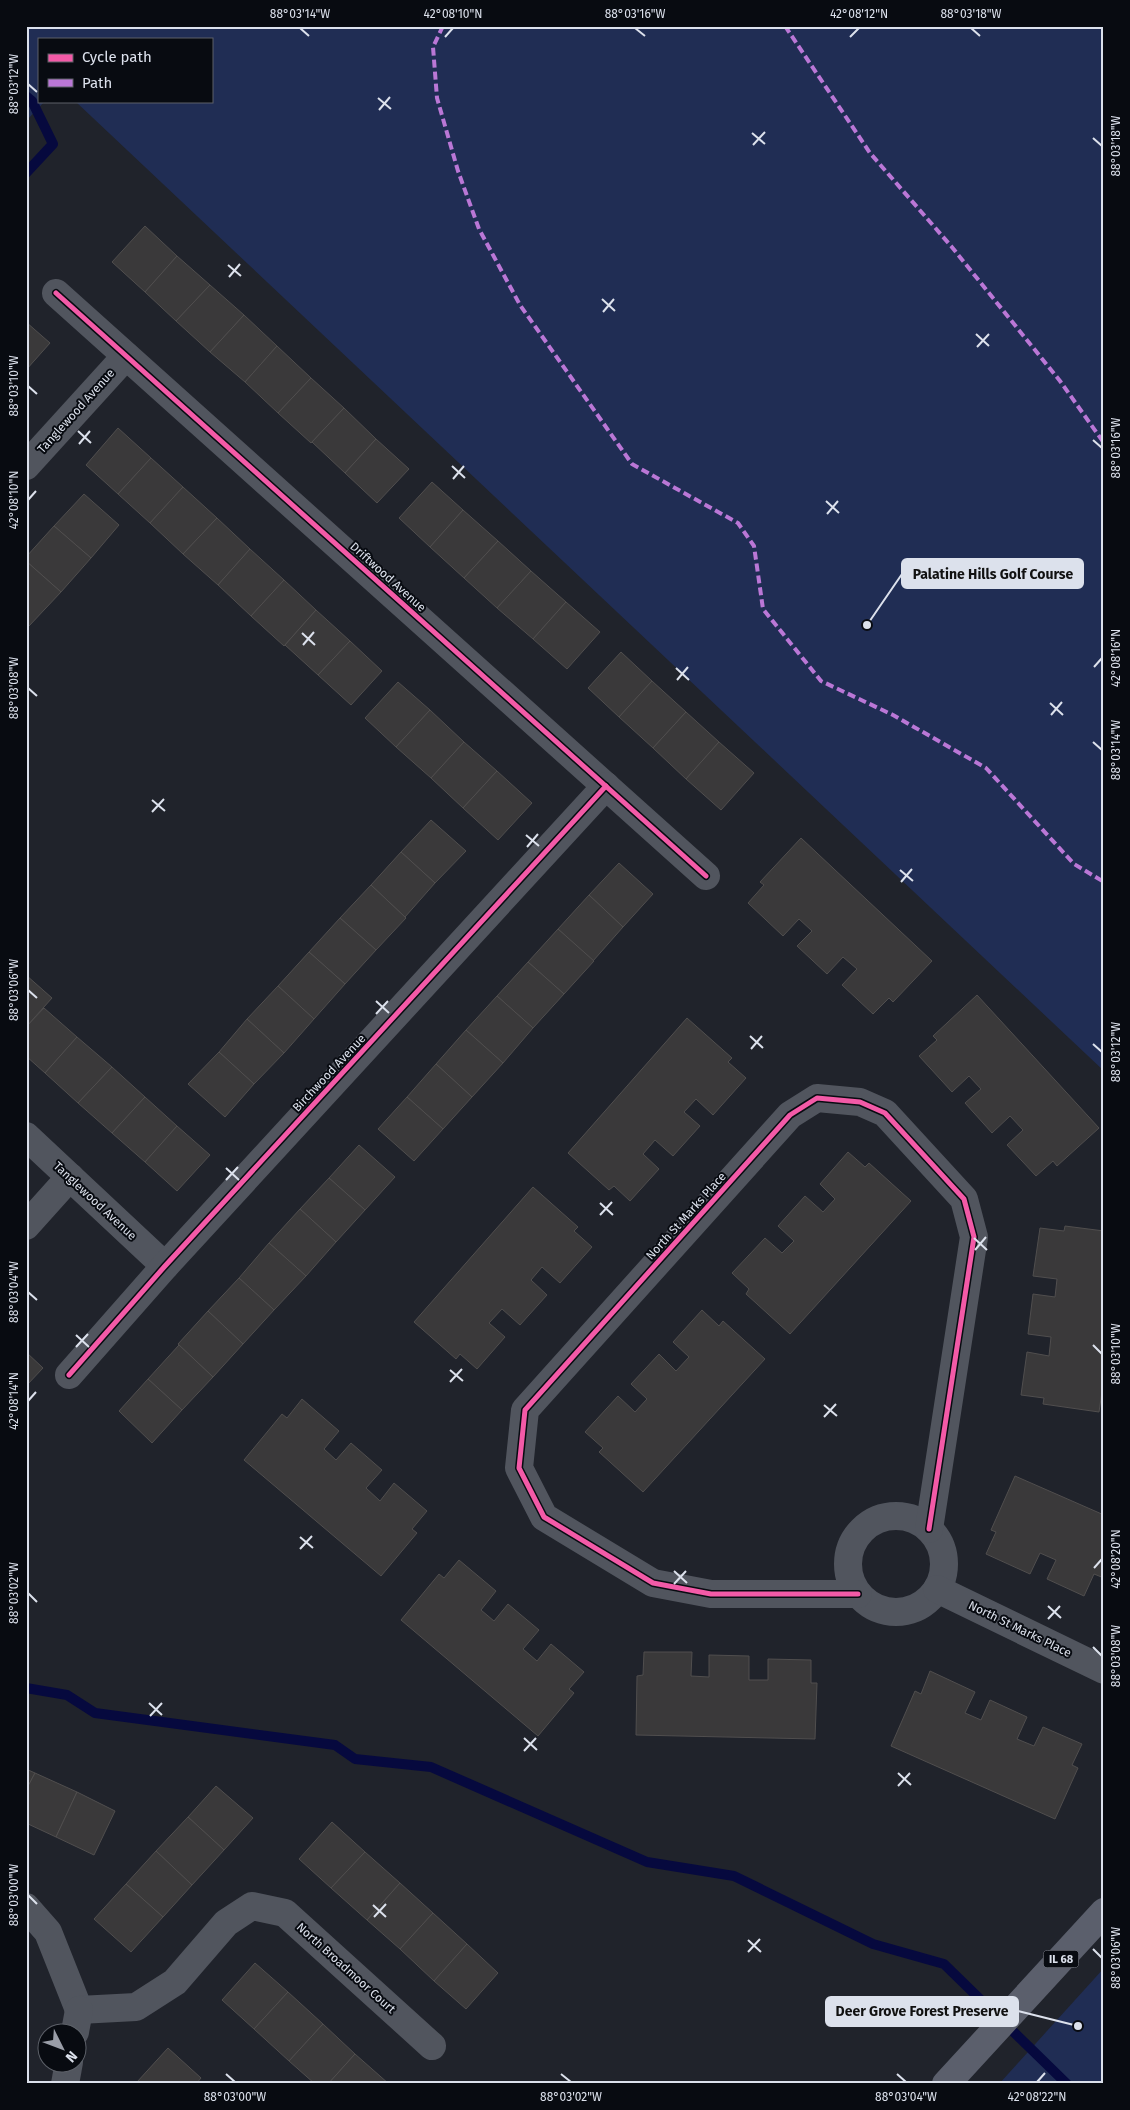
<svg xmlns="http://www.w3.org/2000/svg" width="1130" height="2110" font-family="'Fira Sans',sans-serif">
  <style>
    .green { fill: #202d54 }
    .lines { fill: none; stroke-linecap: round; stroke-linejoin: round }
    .stream { stroke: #06093e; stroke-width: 10 }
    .building { fill: #3a393a; stroke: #504e4e }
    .minor { stroke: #51555e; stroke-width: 28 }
    .major { stroke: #5b5f6c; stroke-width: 28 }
    .quiet { stroke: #ba77d6; stroke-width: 4; stroke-dasharray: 8 4; stroke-linecap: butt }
    .cycleway-casing { stroke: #080b11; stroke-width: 8 }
    .cycleway { stroke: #f35aa7; stroke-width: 5 }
    .ticks { fill: none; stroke: #dce1ec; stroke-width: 2 }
    .labels { text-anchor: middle; stroke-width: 4; stroke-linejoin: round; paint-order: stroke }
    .shield { fill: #080b11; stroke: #9ca1aa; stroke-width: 1 }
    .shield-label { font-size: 11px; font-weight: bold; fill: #dce1ec }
    .street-label { font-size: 12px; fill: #dce1ec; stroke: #080b11 }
    .leader { fill: none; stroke: #dce1ec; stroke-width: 2 }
    .callout-dot { fill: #dce1ec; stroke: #080b11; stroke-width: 2 }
    .callout { fill: #dce1ec; stroke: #dce1ec; stroke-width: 2 }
    .callout-label { font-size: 14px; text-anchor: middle; font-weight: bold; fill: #111 }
    .neatline { fill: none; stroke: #dce1ec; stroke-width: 2 }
    .ticks-label { font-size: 12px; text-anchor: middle; fill: #dce1ec }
  </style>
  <rect width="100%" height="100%" fill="#20232b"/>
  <!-- green -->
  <g class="green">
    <path d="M26,26h1078v1045l-1029,-970h136v-62h-172v62h6l-19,20z"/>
    <path d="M1104,1968v116h-105z"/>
  </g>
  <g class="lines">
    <!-- stream -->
    <g class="stream">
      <path d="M26,96l6,5 21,43 -27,29"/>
      <path d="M26,1688l41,7 28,18 240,32 20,14 76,8 216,95 87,14 139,68 71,20 123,120"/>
    </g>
  </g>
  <!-- building -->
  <g class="building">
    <path d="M145,226l32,30 -32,36 -33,-30z"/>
    <path d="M177,256l33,29 -34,36 -31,-29z"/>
    <path d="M210,285l34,30 -34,37 -34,-31z"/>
    <path d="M244,315l33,31 -32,36 -35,-30z"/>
    <path d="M26,322l24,21 -24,27z"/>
    <path d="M277,346l34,32 -33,35 -33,-31z"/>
    <path d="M311,378l33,30 -33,35 -33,-30z"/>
    <path d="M344,408l32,31 -31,34 -33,-31z"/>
    <path d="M118,428l33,30 -33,36 -32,-29z"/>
    <path d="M376,439l33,30 -32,34 -32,-30z"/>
    <path d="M151,458l32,29 -33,36 -32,-29z"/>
    <path d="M432,482l31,28 -33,37 -31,-29z"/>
    <path d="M183,487l34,31 -34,36 -33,-31z"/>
    <path d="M84,494l35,31 -28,33 -37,-32z"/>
    <path d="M463,510l35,31 -34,37 -34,-31z"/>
    <path d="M217,518l33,31 -32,36 -35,-31z"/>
    <path d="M54,526l37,32 -30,34 -35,-31v-4z"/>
    <path d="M498,541l33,30 -34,37 -33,-30z"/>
    <path d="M250,549l34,31 -33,36 -33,-31z"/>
    <path d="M26,561l35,31 -32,34 -3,-2z"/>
    <path d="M531,571l35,31 -33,37 -36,-31z"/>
    <path d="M284,580l32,30 -32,36 -33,-30z"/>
    <path d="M566,602l34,30 -33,37 -34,-30z"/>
    <path d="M316,610l34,31 -32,34 -33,-30z"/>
    <path d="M350,641l32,30 -31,34 -33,-30z"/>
    <path d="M621,652l31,29 -33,36 -31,-29z"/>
    <path d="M652,681l34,31 -33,36 -34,-31z"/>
    <path d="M398,682l32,28 -34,37 -31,-29z"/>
    <path d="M430,710l34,32 -33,36 -35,-31z"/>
    <path d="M686,712l33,30 -33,37 -33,-31z"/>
    <path d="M464,742l33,29 -34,37 -32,-30z"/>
    <path d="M719,742l35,31 -33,37 -35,-31z"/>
    <path d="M497,771l35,32 -34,37 -35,-32z"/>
    <path d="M431,820l35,31 -31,32 -34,-31z"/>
    <path d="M801,838l131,123 -39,41 -4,-4 -16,16 -31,-29 15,-16 -14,-12 -16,17 -30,-28 15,-15 -13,-12 -16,17 -35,-33 16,-18 -4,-3z"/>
    <path d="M401,852l34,31 -30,34 -34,-32z"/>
    <path d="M619,863l34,31 -30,33 -34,-32z"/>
    <path d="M371,885l35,33 -30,32 -36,-32z"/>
    <path d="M589,895l34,32 -30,34 -35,-32z"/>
    <path d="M340,918l36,32 -31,34 -36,-32z"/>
    <path d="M558,929l36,32 -30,33 -36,-32z"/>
    <path d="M309,952l36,32 -31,35 -36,-33z"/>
    <path d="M528,962l36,32 -31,34 -36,-32z"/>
    <path d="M26,975l26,23 -26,29z"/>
    <path d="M278,986l36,33 -30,34 -37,-34z"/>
    <path d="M977,995l122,133 -42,38 -4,-5 -17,15 -29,-31 16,-15 -13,-14 -18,17 -27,-30 16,-14 -12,-13 -17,16 -33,-36 18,-16 -4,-4z"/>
    <path d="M497,996l36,32 -30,35 -37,-33z"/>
    <path d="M44,1008l33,29 -32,36 -19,-17v-29z"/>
    <path d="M687,1018l45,40 -4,4 18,16 -33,37 -17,-16 -12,13 16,14 -27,30 -18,-16 -12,14 16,15 -29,32 -16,-15 -5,4 -41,-37z"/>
    <path d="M247,1019l37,34 -30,31 -35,-32z"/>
    <path d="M466,1030l37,33 -31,34 -36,-33z"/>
    <path d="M77,1037l35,30 -34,36 -33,-30z"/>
    <path d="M219,1052l35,32 -29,33 -37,-33z"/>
    <path d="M436,1064l36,33 -29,32 -36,-32z"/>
    <path d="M112,1067l33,30 -33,36 -34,-30z"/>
    <path d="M145,1097l32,29 -32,36 -33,-29z"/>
    <path d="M407,1097l36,32 -29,32 -36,-32z"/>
    <path d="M177,1126l33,29 -33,36 -32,-29z"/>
    <path d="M359,1145l36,32 -30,33 -36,-32z"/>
    <path d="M848,1152l17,15 4,-4 42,38 -121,133 -44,-40 3,-5 -17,-16 33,-35 17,15 12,-12 -16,-15 27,-30 18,16 12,-13 -15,-15z"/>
    <path d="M329,1178l36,32 -29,32 -36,-33z"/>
    <path d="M533,1187l45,40 -4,4 18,16 -32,36 -18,-16 -11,13 16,15 -27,30 -18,-16 -13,14 16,14 -28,32 -17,-15 -4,5 -42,-37z"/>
    <path d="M300,1209l36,33 -30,34 -37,-33z"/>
    <path d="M1065,1226l39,5v147l-5,34 -56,-8 1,-6 -23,-3 6,-43 22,4 2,-19 -23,-3 5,-40 22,3 2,-18 -24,-3 7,-48 24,3z"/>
    <path d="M269,1243l37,33 -32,34 -35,-32z"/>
    <path d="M239,1278l35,32 -31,34 -35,-33z"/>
    <path d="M702,1310l17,16 4,-5 42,38 -122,133 -44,-40 4,-4 -18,-16 33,-36 17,16 12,-13 -16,-15 28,-30 17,17 13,-14 -16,-15z"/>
    <path d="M208,1311l35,33 -30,33 -35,-33z"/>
    <path d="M179,1345l34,32 -31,33 -34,-31z"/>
    <path d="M26,1352l17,16 -17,18z"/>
    <path d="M148,1379l34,31 -30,33 -33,-32z"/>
    <path d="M302,1399l37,32 -15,18 12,11 15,-17 31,27 -16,18 14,13 14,-18 33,28 -15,18 5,4 -36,43 -137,-116 38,-46 5,4z"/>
    <path d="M1015,1476l89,39v63l-10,-4 -10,22 -37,-17 9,-19 -16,-7 -10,21 -44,-20 10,-22 -5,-2z"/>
    <path d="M459,1560l37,31 -15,19 13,11 14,-17 31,26 -16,19 14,12 14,-17 33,28 -15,17 5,4 -36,43 -137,-116 38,-46 5,4z"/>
    <path d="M644,1652h48l-1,24 18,1v-22l40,1v24h19v-21l43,1v23h6l-2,56 -179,-4 1,-59 6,-1z"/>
    <path d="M930,1671l45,21 -10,21 16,7 9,-20 37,17 -10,22 17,7 9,-19 39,17 -10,21 6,3 -23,51 -164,-73 24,-55 6,3z"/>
    <path d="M26,1769l9,4 -9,17z"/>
    <path d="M35,1773l42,19 -21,45 -30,-14v-33z"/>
    <path d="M216,1786l37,32 -29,32 -36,-33z"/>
    <path d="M77,1792l38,19 -21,44 -38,-18z"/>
    <path d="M188,1817l36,33 -32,35 -36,-34z"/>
    <path d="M332,1822l33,30 -34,36 -32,-29z"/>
    <path d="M156,1851l36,34 -29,32 -37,-33z"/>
    <path d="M365,1852l35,31 -33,37 -36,-32z"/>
    <path d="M400,1883l33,30 -33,36 -33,-29z"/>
    <path d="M126,1884l37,33 -32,35 -37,-33z"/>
    <path d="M433,1913l34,31 -33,37 -34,-32z"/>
    <path d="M467,1944l31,29 -32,36 -32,-28z"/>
    <path d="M255,1963l33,29 -34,37 -32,-29z"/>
    <path d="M288,1992l35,32 -34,37 -35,-32z"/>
    <path d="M323,2024l32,30 -27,30h-13l-26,-23z"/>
    <path d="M168,2048l33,30 -5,6h-57l-2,-2z"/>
    <path d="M355,2054l34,30h-61z"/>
  </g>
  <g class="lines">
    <!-- minor -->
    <g class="minor">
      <path d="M56,293l650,583"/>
      <path d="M26,466l100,-110"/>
      <path d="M26,1136l139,130"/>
      <path d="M26,1226l44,-49"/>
      <path d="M69,1375l96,-109 441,-480"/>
      <circle cx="896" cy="1564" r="48"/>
      <path d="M937,1589l167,81"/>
      <path d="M858,1594h-147l-58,-11 -109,-66 -25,-49 6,-58 265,-295 27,-17 43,4 25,11 79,86 10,38 -45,292"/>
      <path d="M26,1907l22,25 31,78"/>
      <path d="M79,2010l57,-3 39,-25 51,-59 26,-17 33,7 147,133"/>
      <path d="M75,2032l4,-22"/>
      <path d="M65,2084l4,-22"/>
    </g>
    <!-- major -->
    <path class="major" d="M946,2084l158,-172"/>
    <!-- quiet -->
    <g class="quiet">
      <path d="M443,26l-10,21 4,51 21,73 21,58 41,76 112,159 106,59 16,23 9,63 58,72 72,34 93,53 88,96 30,18"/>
      <path d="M785,26l85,127 81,93 109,135 44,62"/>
    </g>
    <defs>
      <g id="cycleway">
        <path d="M56,293l650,583"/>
        <path d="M69,1375l96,-109 441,-480"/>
        <path d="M858,1594h-147l-58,-11 -109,-66 -25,-49 6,-58 265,-295 27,-17 43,4 25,11 79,86 10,38 -45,292"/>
      </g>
    </defs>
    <!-- cycleway casing -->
    <use href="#cycleway" class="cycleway-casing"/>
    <!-- cycleway -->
    <use href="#cycleway" class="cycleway"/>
  </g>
  <!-- ticks -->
  <path class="ticks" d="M300,28l9,8M635,28l10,8M971,28l9,8M445,37l8,-9M850,37l9,-9M28,84l9,8M378,98l13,11M379,110l11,-13M752,133l13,11M1093,138l9,8M753,145l12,-13M228,265l13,11M229,277l11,-13M602,299l13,12M603,312l11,-13M976,334l13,12M977,347l12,-13M28,386l9,8M78,431l13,12M1093,440l9,8M79,444l11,-13M452,466l13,12M453,479l11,-13M28,500l8,-9M826,501l13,12M827,514l11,-13M302,633l13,12M303,645l11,-13M1094,667l8,-9M676,668l13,12M677,680l11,-13M28,688l9,8M1050,703l13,12M1051,715l11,-13M1093,742l9,8M152,800l13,11M152,812l12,-13M526,835l13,11M527,847l11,-13M900,870l13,11M901,882l11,-13M28,990l9,8M376,1001l13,12M376,1014l12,-13M750,1036l13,12M1093,1044l9,8M751,1049l11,-13M226,1168l13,12M226,1180l12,-13M600,1203l13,12M600,1215l12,-13M974,1238l13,12M975,1250l11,-13M28,1292l9,8M76,1335l13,12M1093,1345l9,9M76,1347l12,-13M450,1370l13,11M450,1382l12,-13M28,1401l8,-9M824,1405l13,11M824,1417l12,-13M300,1537l13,11M300,1549l12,-13M1094,1568l8,-9M674,1571l13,12M674,1584l12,-13M28,1593l9,9M1048,1606l13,12M1048,1619l12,-13M1093,1647l9,9M149,1703l13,12M150,1716l12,-13M524,1738l13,12M524,1751l12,-13M898,1773l13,12M898,1786l12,-13M28,1895l9,9M373,1905l13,12M374,1917l12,-13M748,1940l13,12M1093,1949l9,9M748,1952l12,-13M226,2074l9,8M561,2074l10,8M897,2074l9,8M1037,2082l8,-9"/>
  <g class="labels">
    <!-- shield labels -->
    <rect class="shield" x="1043.5" y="1950.5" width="35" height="17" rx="4"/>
    <g class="shield-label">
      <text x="1061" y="1963">IL 68</text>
    </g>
    <!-- street labels -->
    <g class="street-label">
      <text transform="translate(76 411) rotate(-48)" y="4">Tanglewood Avenue</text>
      <text transform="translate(388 577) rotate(42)" y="4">Driftwood Avenue</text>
      <text transform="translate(329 1073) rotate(-47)" y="4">Birchwood Avenue</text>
      <text transform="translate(95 1201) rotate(43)" y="4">Tanglewood Avenue</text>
      <text transform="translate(686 1216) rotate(-48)" y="4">North St Marks Place</text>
      <text transform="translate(1020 1629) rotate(26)" y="4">North St Marks Place</text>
      <text transform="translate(346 1968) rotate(42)" y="4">North Broadmoor Court</text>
    </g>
  </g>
  <!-- callouts -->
  <path class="leader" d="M867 625L902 574M1078 2026L1018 2011"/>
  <g class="callout-dot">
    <circle cx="867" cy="625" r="5"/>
    <circle cx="1078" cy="2026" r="5"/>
  </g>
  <g class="callout">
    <rect x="902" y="559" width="181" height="29" rx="5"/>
    <rect x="826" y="1997" width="192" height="29" rx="5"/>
  </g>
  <g class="callout-label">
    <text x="993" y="579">Palatine Hills Golf Course</text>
    <text x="922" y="2016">Deer Grove Forest Preserve</text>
  </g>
  <!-- border -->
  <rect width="1130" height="2110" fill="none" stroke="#080b11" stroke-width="55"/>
  <!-- legend -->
  <rect x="38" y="38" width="175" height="65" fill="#080b11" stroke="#5d6169"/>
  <rect x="48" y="54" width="25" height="8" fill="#f35aa7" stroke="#5d6169"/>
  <text x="82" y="62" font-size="15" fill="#dce1ec">Cycle path</text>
  <rect x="48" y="79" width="25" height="8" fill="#ba77d6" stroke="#5d6169"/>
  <text x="82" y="88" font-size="15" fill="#dce1ec">Path</text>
  <!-- north arrow -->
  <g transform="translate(62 2048) rotate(132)"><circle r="24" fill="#080b11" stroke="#5d6169"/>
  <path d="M0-4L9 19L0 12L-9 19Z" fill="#9a9ea8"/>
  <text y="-8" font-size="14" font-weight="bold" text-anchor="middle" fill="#dce1ec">N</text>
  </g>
  <rect x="28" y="28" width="1074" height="2054" class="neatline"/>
  <g class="ticks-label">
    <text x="300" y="18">88°03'14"W</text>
    <text x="453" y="18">42°08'10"N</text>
    <text x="635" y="18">88°03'16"W</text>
    <text x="859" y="18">42°08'12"N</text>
    <text x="971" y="18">88°03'18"W</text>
    <text transform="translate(14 84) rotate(-90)" y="4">88°03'12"W</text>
    <text transform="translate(1116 146) rotate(-90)" y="4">88°03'18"W</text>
    <text transform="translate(14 386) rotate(-90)" y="4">88°03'10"W</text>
    <text transform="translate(1116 448) rotate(-90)" y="4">88°03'16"W</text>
    <text transform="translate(14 500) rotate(-90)" y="4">42°08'10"N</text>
    <text transform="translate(1116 658) rotate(-90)" y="4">42°08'16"N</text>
    <text transform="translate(14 688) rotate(-90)" y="4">88°03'08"W</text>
    <text transform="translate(1116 750) rotate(-90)" y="4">88°03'14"W</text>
    <text transform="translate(14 990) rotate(-90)" y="4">88°03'06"W</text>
    <text transform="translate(1116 1052) rotate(-90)" y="4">88°03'12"W</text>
    <text transform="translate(14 1292) rotate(-90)" y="4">88°03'04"W</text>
    <text transform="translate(1116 1354) rotate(-90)" y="4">88°03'10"W</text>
    <text transform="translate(14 1401) rotate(-90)" y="4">42°08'14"N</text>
    <text transform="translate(1116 1559) rotate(-90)" y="4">42°08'20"N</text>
    <text transform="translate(14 1593) rotate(-90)" y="4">88°03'02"W</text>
    <text transform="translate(1116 1656) rotate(-90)" y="4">88°03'08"W</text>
    <text transform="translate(14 1895) rotate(-90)" y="4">88°03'00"W</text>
    <text transform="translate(1116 1958) rotate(-90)" y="4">88°03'06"W</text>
    <text x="235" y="2101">88°03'00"W</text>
    <text x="571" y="2101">88°03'02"W</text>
    <text x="906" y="2101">88°03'04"W</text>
    <text x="1037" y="2101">42°08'22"N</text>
  </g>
</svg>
